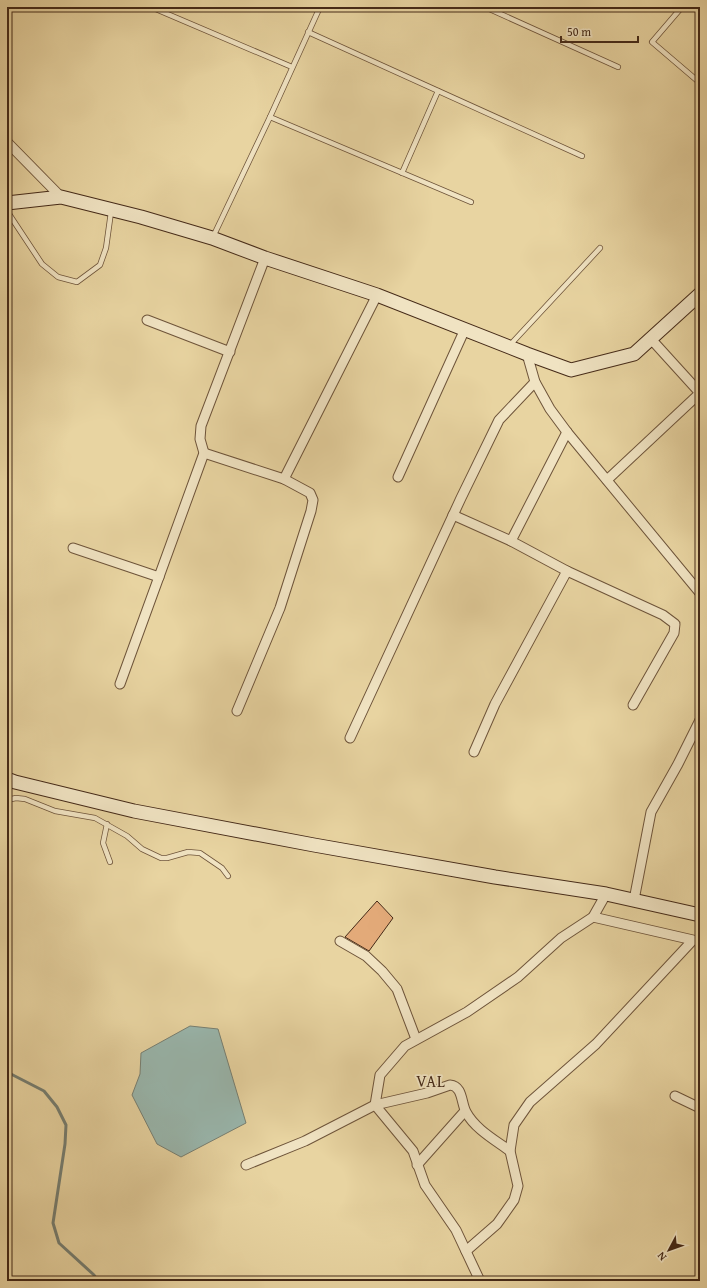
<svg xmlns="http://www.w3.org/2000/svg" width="707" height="1288" font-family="'Gentium Book Plus',serif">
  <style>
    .water { fill: #99b7ae; stroke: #777f72 }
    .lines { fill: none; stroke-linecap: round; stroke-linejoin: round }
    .stream { stroke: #777f72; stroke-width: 3 }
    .building { fill: #e3aa79; stroke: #452a18 }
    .lane-casing { stroke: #6e543a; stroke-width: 6 }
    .street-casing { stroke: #6e543a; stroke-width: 11 }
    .secondary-casing { stroke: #452a18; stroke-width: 15 }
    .lane { stroke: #f0e3c2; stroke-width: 4.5 }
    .street { stroke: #f0e3c2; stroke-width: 9 }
    .secondary { stroke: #f0e3c2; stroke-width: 13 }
    .labels { text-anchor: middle; stroke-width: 3.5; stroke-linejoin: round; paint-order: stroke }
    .quarter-label { font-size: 16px; letter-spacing: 1px; fill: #452a18; stroke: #f0e3c2 }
  </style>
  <rect width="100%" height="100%" fill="#e8d4a1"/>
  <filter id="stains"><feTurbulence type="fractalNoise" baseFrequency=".005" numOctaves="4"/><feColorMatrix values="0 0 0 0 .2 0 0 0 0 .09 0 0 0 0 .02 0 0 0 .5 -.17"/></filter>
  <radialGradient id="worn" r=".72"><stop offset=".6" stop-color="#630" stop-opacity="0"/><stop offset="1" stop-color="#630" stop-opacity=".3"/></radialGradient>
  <!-- water -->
  <path class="water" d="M190,1026l28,3 28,94 -65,34 -24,-13 -25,-49 8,-21 1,-21z"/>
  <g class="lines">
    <!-- stream -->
    <path class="stream" d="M7,1072l37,19 13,16 9,18 -1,19 -12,79 6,20 35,32 4,6"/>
  </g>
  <!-- building -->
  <path class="building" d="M377,901l16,17 -24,33 -24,-14z"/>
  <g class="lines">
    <defs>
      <g id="lane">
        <path d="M151,7l141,60"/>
        <path d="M485,7l133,60"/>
        <path d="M682,7l-30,35 48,41"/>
        <path d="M308,32l274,124"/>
        <path d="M270,117l201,85"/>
        <path d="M402,173l36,-82"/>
        <path d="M7,211l35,53 16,13 19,5 23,-17 6,-17 5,-36"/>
        <path d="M213,237l57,-120 50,-110"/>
        <path d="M510,345l90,-97"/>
        <path d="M7,800l9,-2 9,1 30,12 40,7 32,18 15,13 19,9h6l21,-6 12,1 22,15 6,8"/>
        <path d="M107,824l-4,19 7,19"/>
      </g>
      <g id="street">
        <path d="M7,142l54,55"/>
        <path d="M147,320l83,32"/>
        <path d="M651,339l49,54"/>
        <path d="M527,354l8,28 15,27 17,23 133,161"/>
        <path d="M204,453l80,26 93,-184"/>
        <path d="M398,477l67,-148"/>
        <path d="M607,480l93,-87"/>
        <path d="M453,515l58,26"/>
        <path d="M73,548l86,29"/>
        <path d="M567,571l96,44 12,9 -1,9 -41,72"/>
        <path d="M120,684l84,-231 -4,-14 1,-13 64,-168"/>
        <path d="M237,711l43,-103 31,-97 2,-11 -3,-7 -26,-14"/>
        <path d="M350,738l111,-240 38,-78 36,-38"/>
        <path d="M474,752l21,-48 72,-133 -56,-30 56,-109"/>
        <path d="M634,900l17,-88 27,-48 22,-44"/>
        <path d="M340,941l26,15 16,15 15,18 19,50"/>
        <path d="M675,1096l25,12"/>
        <path d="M246,1165l59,-24 70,-36 52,-12 23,-8c13,1 11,18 16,27 9,17 29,28 44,39"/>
        <path d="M417,1165l48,-54"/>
        <path d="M466,1251l31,-27 17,-24 4,-14 -8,-35 4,-26 16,-23 66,-58 97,-104 -100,-23"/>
        <path d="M480,1281l-24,-51 -31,-45 -12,-34 -38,-46 5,-30 25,-29 62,-34 51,-35 43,-39 32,-21 13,-23"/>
      </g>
      <g id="secondary">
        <path d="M7,203l54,-6 80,20 71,21 53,20 112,37 150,59 44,16 63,-16 66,-60"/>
        <path d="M7,779l8,3 119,29 180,34 181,32 111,17 94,21"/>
      </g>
    </defs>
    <!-- lane casing -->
    <use href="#lane" class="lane-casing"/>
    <!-- street casing -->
    <use href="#street" class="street-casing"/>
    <!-- secondary casing -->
    <use href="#secondary" class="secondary-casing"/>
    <!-- lane -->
    <use href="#lane" class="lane"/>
    <!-- street -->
    <use href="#street" class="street"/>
    <!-- secondary -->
    <use href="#secondary" class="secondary"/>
  </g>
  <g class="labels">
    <!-- quarter labels -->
    <g class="quarter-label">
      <text x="431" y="1087">VAL</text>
    </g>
  </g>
  <!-- margin -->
  <rect width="707" height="1288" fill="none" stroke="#e8d4a1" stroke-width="24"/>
  <rect x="8" y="8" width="691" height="1272" fill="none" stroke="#452a18" stroke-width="2"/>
  <rect x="12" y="12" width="683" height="1264" fill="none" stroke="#452a18"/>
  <!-- north arrow -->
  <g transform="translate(669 1250) rotate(229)" stroke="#f0e3c2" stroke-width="3" paint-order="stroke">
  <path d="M0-3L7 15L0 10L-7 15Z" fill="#452a18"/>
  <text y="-6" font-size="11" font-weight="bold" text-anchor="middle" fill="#452a18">N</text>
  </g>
  <!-- scale -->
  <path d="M561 36v6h77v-6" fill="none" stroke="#452a18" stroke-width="2"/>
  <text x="567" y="36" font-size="12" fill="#452a18" stroke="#f0e3c2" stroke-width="3" paint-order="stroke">50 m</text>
  <rect width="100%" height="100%" filter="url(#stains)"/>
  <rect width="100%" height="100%" fill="url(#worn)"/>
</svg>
